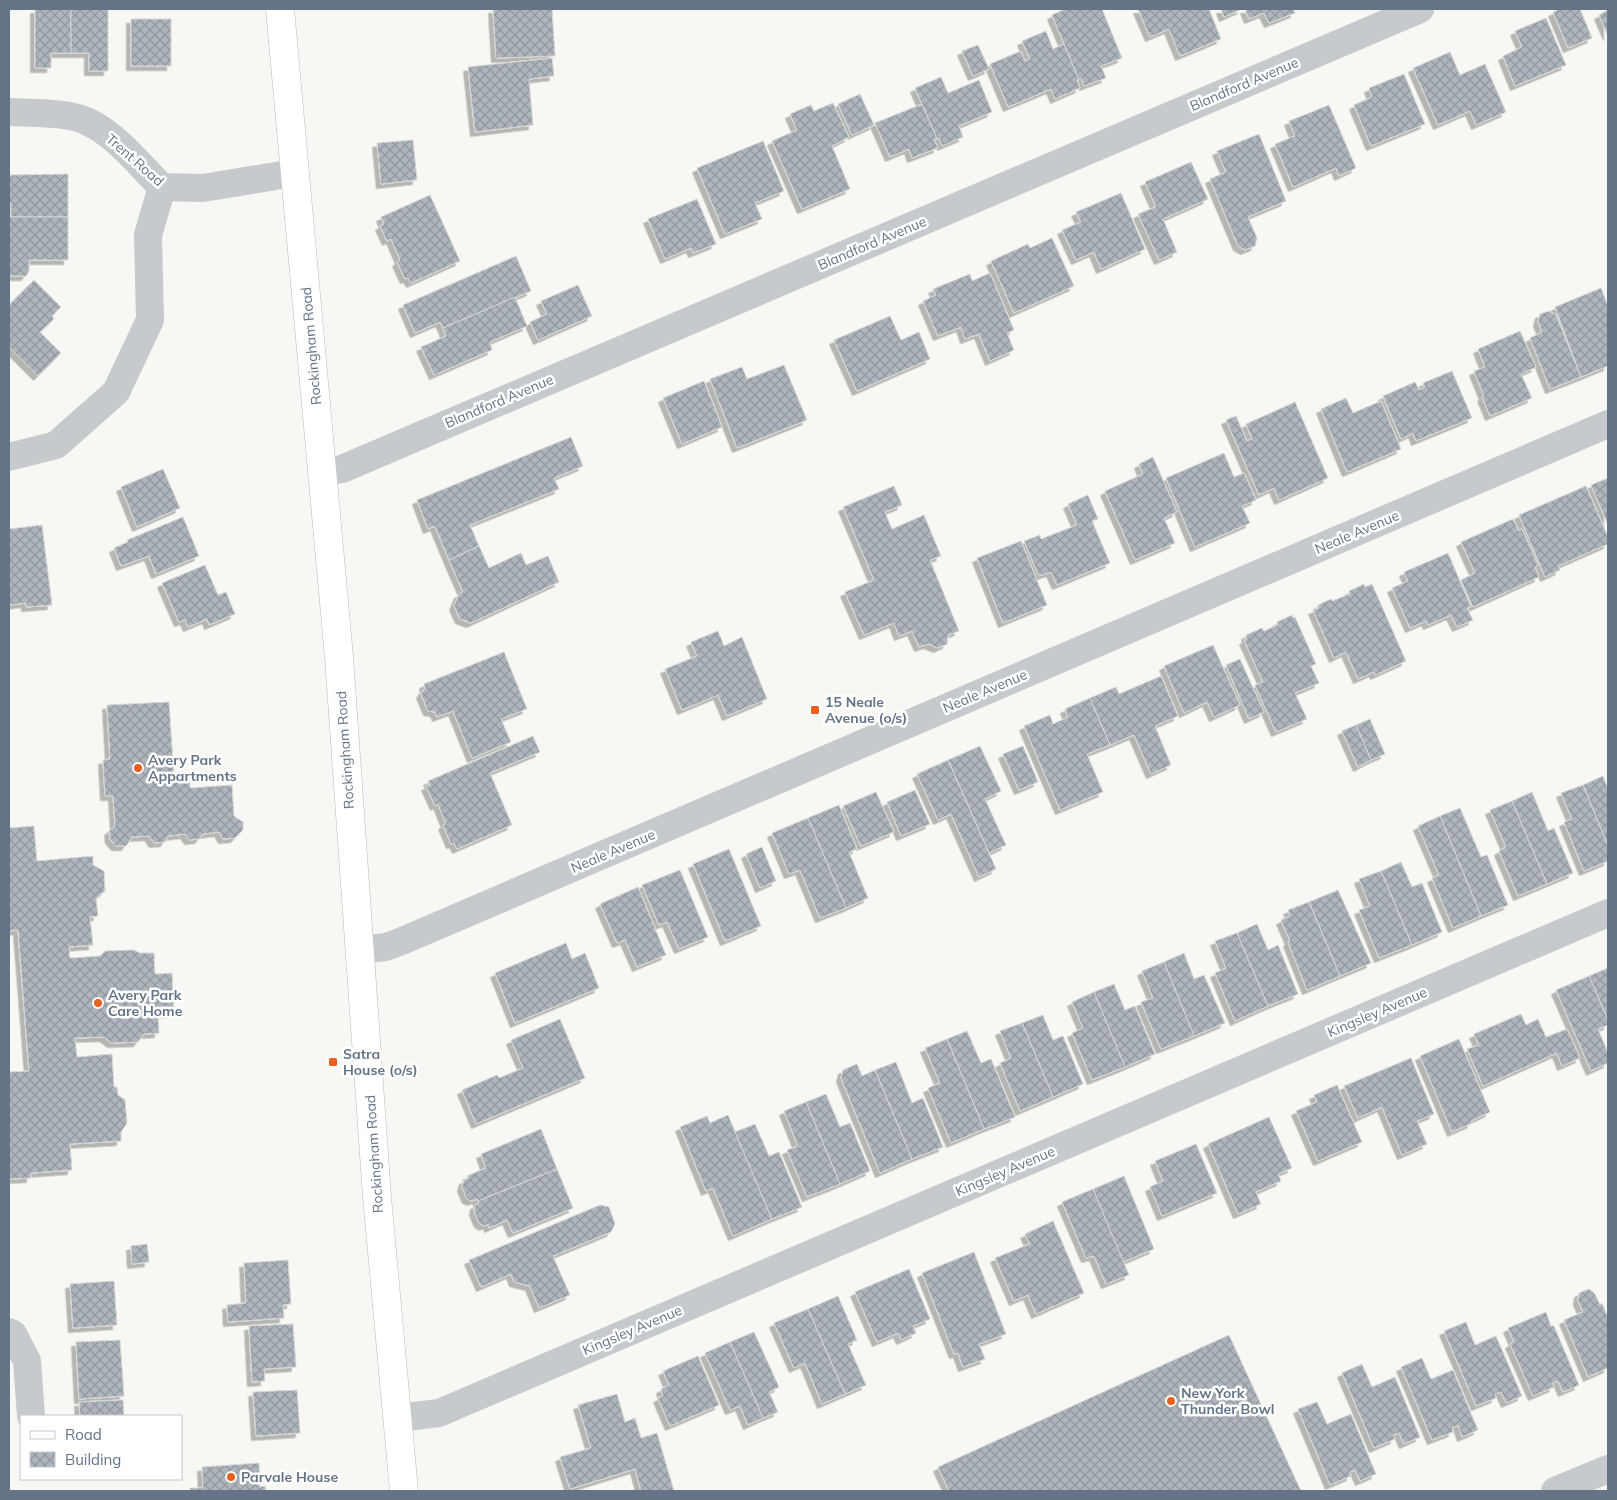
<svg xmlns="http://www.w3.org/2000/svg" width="1617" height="1500" font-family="Mulish,sans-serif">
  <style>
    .building { fill: url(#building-cross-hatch); stroke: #d8d8d6; filter: url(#shadow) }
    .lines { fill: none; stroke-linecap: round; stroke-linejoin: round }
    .major-casing { stroke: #b7bbbf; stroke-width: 29 }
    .minor { stroke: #c6cacd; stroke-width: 28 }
    .major { stroke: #fff; stroke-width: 28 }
    .poi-dot { fill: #eb601f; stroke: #fff; stroke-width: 2 }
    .labels { text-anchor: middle; stroke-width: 5; stroke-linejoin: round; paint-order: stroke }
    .street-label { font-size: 14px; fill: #647486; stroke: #fff }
    .poi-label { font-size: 14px; font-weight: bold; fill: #647486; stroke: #fff; text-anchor: start }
  </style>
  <defs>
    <pattern id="building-cross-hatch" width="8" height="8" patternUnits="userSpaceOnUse" patternTransform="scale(1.25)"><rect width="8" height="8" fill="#aeb5bc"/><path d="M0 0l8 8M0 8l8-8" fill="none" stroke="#91989e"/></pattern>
    <filter id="shadow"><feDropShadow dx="-4.5" dy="4.5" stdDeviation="0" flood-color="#0004"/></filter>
  </defs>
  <rect width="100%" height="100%" fill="#f7f7f3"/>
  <!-- building -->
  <g class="building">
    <path d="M35,9h36v44h-20v15h-16z"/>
    <path d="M71,9h37v62h-19v-18h-18z"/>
    <path d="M493,9h59l3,47 -59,2z"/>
    <path d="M1065,9h37l20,49 -21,8 5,12 -22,8 -3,-8 -2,2 -27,-65z"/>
    <path d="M1138,9h71l12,30 -41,17 -11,-27 -19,8z"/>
    <path d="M1221,9h21l-18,8z"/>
    <path d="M1245,9h48l2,4 -26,10 -5,-10 -15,6z"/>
    <path d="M1560,9h20l12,29 -24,10 -15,-36z"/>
    <path d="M1607,9h1v27l-9,-21 9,-5z"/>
    <path d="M1546,18l20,47 -51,21 -12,-30 19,-9 -7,-16z"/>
    <rect x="131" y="19" width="40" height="47"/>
    <path d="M1046,31l7,18 11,-5 15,36h-2l3,8 -25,11 -4,-10 -43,18 -18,-43 31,-13 4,10 5,-2 -8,-18z"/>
    <path d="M978,45l11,24 -16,7 -11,-25z"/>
    <path d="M1450,52l10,23 25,-11 21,48 -30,13 -6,-14 -32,14 -25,-57z"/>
    <path d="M552,58l2,18 -25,3 4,46 -58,7 -7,-65z"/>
    <path d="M1404,74l21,50 -54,22 -17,-41 18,-8 -3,-9z"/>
    <path d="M941,77l7,16 31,-13 13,32 -33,14 4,11 -21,9 -3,-8 -2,1 -22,-51z"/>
    <path d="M860,94l14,31 -22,10 -14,-31z"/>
    <path d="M833,103l16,34 -17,9 18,43 -48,20 -30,-68 25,-11 -7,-16 21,-9 3,6z"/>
    <path d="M922,104l15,35 -3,1 4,8 -26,10 -3,-9 -19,8 -15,-34z"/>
    <path d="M1329,105l27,63 -17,8 -3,-8 -43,19 -18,-43 20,-8 -6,-15z"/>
    <path d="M1259,134l27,67 -38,16 9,21 -2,8 -10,4 -7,-4 -28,-67 16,-7 -9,-21z"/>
    <path d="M413,140l4,40 -36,4 -4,-41z"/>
    <path d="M763,141l21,50 -29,12 7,16 -37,15 -28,-66z"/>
    <path d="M1191,162l17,37 -45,20 14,33 -18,8 -21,-46 18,-7 -11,-25z"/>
    <path d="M68,174v43h-57v-14h-2v-28z"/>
    <path d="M1121,193l24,56 -44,20 -7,-17 -18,8 -14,-30 19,-8 -5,-10z"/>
    <path d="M430,195l30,66 -49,22 -3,-5 -3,1 -8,-17 3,-2 -9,-21 -4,2 -7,-15 4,-2 -3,-7z"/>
    <path d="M697,199l19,45 -23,9 -2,-5 -26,11 -17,-40z"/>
    <path d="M9,217h59v43h-39v11l-3,5h-17z"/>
    <path d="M1052,238l22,48 -60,27 -23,-52 37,-17 2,4z"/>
    <path d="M516,256l15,35 -88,37 -3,-6 -25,11 -12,-28z"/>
    <path d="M990,273l24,57 -7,3 7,17 -24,11 -11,-27 -14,5 -4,-12 -23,9 -15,-35 13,-6 -3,-6 37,-15 2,7z"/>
    <path d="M34,280l27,27 -9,9 2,3 -14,13 21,21 -23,23 -29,-29v-42z"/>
    <path d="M578,285l14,31 -54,24 -8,-18 17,-8 -6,-13z"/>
    <path d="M1601,288l7,18v60l-27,11 -26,-70z"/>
    <path d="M515,297l12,29 -37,16 2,8 -58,25 -13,-28 25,-11 -3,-8z"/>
    <path d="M1549,311l7,4 25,62 -31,12 -20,-51 12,-6 -4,-10 2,-8z"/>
    <path d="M890,316l11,24 18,-8 11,27 -73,32 -23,-51z"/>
    <path d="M1520,331l16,36 -15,7 11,24 -42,18 -8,-19 2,-1 -10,-25 11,-4 -7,-18z"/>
    <path d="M784,365l23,55 -70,28 -27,-69 32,-12 5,12z"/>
    <path d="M1452,371l20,47 -56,23 -3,-8 -12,6 -18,-43 32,-14 4,8 6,-3 -2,-4z"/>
    <path d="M704,381l18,46 -40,17 -19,-46z"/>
    <path d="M1346,398l7,15 28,-12 20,48 -54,23 -26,-63z"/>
    <path d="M1295,402l33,76 -49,22 -5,-12 -15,7 -33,-75 10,-4 11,25 5,-2 -6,-15z"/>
    <path d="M571,437l12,29 -29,12 5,11 -89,36 9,21 -30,14 -14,-34 -7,3 -11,-29z"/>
    <path d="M1224,453l10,24 10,-4 12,27 -14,6 8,17 -55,24 -29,-69z"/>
    <path d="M1153,457l24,55 -13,6 11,25 -40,17 -30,-69 38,-17 -4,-10z"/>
    <path d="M163,469l17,39 -43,19 -16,-40z"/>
    <path d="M1608,478v47l-17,-40z"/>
    <path d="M894,486l8,19 -17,7 7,17 32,-14 17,41 -11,4 29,71 -11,4 -1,9 -9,4 -10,-4 -9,3 -7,-16 -13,5 -5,-13 -30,12 -19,-43 29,-12 -31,-73z"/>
    <path d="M1586,486l22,51v7l-50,22 2,4 -15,7 -26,-62z"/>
    <path d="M1088,495l10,24 -6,2 18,42 -53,22 -6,-13 -12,4 -15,-35 16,-6 1,4 36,-14 -9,-21z"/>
    <path d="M183,517l16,39 -43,18 -7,-18 -28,10 -7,-18 14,-6 -1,-2z"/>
    <path d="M1513,519l6,12 3,-2 16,36 -3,2 4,10 -66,30 -12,-27 14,-7 -14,-31z"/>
    <path d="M42,525l10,80 -26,2v-4l-17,2v-76z"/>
    <path d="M1021,541l26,64 -44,18 -26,-65z"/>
    <path d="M479,546l10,22 32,-15 5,12 22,-9 11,26 -88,41 -11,-4 -6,-13 5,-12 4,-2 -14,-32z"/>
    <path d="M1448,553l23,54 -4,1 6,12 -16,7 -6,-12 -23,10 -2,-4 -16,7 -18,-40 16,-7 -4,-9z"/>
    <path d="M205,565l13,30 8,-3 9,22 -26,11 -2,-6 -19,8 -3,-7 -6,2 -17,-39z"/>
    <path d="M1364,584l1,3 7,-3 34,77 -31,14 -1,-3 -16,7 -12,-27 -12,6 -21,-48 6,-2 -1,-3 13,-6 1,2 18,-7 -1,-3z"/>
    <path d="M1292,615l1,3 2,-1 21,47 -5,2 8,17 -24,10 12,26 -31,13 -21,-47 8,-3 -19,-42 3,-1 -1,-4 16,-7 2,3 14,-6 -1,-3z"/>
    <path d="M718,631l6,15 18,-9 25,62 -40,17 -9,-21 -36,15 -17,-41 32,-13 -6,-14z"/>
    <path d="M1213,645l27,60 -26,12 -7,-15 -23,11 -20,-47z"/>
    <path d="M504,652l23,57 -26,10 10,23 -39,16 -19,-47 -16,6 -2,-5 -7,-1 -7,-17 4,-6 -1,-4z"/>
    <path d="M1240,659l24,53 -15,7 -23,-54z"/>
    <path d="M1161,676l17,40 -23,10 16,39 -20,9 -17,-39 -24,10 -20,-47 26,-11 3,7z"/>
    <path d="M1090,698l20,47 -23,9 16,38 -43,18 -36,-84 26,-11 3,9 15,-7 -3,-8z"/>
    <path d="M169,702l5,75 16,-2v13l42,-3 2,31 9,6v8l-8,8 -12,1 -4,-7 -16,2 -4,5 -10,1 -4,-6 -17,2 -3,6 -11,1 -5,-7 -17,1 -6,9h-10l-6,-7 -1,-8 6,-5 -2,-30h-8l-2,-36 7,-1 -3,-54z"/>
    <path d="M1370,719l15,35 -14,6 -15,-35z"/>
    <path d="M1356,725l15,35 -13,7 -16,-36z"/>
    <path d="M533,736l7,16 -50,21 22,52 -55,24 -3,-6 -3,1 -8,-19 3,-1 -8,-20 -3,2 -9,-20 4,-1 -2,-4z"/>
    <path d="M980,746l21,45 -16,8 21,46 -17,8 -41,-93z"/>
    <path d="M1023,746l15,36 -19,8 -16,-36z"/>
    <path d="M948,760l48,109 -17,8 -28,-63 -13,6 -21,-46z"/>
    <path d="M1603,776l5,13v57l-25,-61z"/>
    <path d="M1583,785l25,61v15l-24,10 -20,-49 8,-3 -11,-26z"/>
    <path d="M915,790l15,34 -29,12 -14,-34z"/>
    <path d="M876,792l18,40 -33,14 -18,-40z"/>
    <path d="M1532,792l16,39 6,-3 19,45 -26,11 -35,-83z"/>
    <path d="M1512,801l35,83 -29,12 -19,-45 7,-4 -16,-37z"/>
    <path d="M839,805l18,44 -8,3 19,46 -22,10 -38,-90z"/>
    <path d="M1460,808l21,49 6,-2 21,50 -27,11 -41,-100z"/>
    <path d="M1440,816l41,100 -28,12 -21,-50 7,-3 -21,-49z"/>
    <path d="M808,818l38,90 -26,10 -20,-48 -11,4 -17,-41z"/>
    <path d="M34,826l3,35 56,-5v9l11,6 1,20 -9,7 2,18 -8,1 3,28 -24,2 1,11 30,-2 5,-5 29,-1 6,3h14l1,21 17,-1 2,40 -16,1 1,19 -15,1 -6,8 -26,1 -8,-6 -29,1 2,19 35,-3 2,33h3l1,8 7,5 2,23 -6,9v9l-51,3 2,26 -41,3v5l-22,1v-107l20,-1 -11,-141 -9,1v-103z"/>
    <path d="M762,847l14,34 -16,7 -14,-34z"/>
    <path d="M729,849l32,77 -36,15 -32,-77z"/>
    <path d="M1401,862l11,25 10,-4 20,49 -30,13 -31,-74z"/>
    <path d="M680,870l28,67 -29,12 -12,-27 -8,3 -17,-40z"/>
    <path d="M1381,871l31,74 -33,13 -20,-48 11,-4 -11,-27z"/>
    <path d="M638,887l28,68 -29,12 -12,-27 -8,3 -17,-39z"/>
    <path d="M1338,890l33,73 -31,13 -31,-74z"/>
    <path d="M1309,902l31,74 -33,14 -19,-48 2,-1 -9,-21 9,-4 -2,-6z"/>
    <path d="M1257,924l11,26 10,-5 20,49 -30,12 -31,-73z"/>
    <path d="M1237,933l31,73 -33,15 -20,-48 11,-5 -11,-27z"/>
    <path d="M566,943l6,16 13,-6 14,35 -84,35 -20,-50z"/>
    <path d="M1184,953l10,26 10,-4 21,48 -31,13 -30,-74z"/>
    <path d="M1164,962l30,74 -33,13 -20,-47 12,-4 -11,-27z"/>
    <path d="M1608,968v52l-19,-44z"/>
    <path d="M1589,976l19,44v5l-10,4 10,24v10l-17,8 -35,-81z"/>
    <path d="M1114,984l11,26 10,-4 20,48 -30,13 -31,-75z"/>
    <path d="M1094,992l31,75 -33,13 -20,-47 11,-5 -11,-26z"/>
    <path d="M1521,1014l5,11 12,-6 8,18 21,-8 13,29 -18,8 -5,-13 -74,33 -16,-37 12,-4 -5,-11z"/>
    <path d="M1043,1015l10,25 10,-4 20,48 -30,13 -31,-74z"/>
    <path d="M560,1019l25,59 -109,46 -14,-34 35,-15 2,3 24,-10 -12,-28z"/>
    <path d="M1022,1023l31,74 -33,14 -20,-48 11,-5 -11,-27z"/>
    <path d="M967,1031l14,32 10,-4 24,58 -31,12 -37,-90z"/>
    <path d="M947,1039l37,90 -33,14 -23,-55 12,-5 -15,-35z"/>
    <path d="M1459,1039l31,73 -19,9 1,2 -20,9 -32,-76z"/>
    <path d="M1411,1058l23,56 -17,7 10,23 -25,11 -20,-48 -24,11 -14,-32z"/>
    <path d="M896,1062l16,41 11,-5 20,49 -31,12 -37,-89z"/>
    <path d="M857,1064l5,12 13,-6 37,89 -32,14 -39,-95 2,-8z"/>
    <path d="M1337,1085l25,57 -44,19 -22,-50 21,-9 -3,-7z"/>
    <path d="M826,1094l14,33 10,-4 20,48 -30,13 -34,-82z"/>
    <path d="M806,1102l34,82 -33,13 -20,-47 11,-4 -14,-35z"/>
    <path d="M728,1115l44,104 -39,17 -20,-48 -7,3 -26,-64 27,-11 3,7z"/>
    <path d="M1269,1117l23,51 -14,6 3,7 -25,11 5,12 -23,10 -30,-70z"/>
    <path d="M755,1124l14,32 10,-4 23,55 -30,12 -37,-87z"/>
    <path d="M541,1129l16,40 -79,32 -1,-2 -5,2 -5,-2 -5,-12 2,-7 5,-2 -2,-2 19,-8 -5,-14z"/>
    <path d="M1196,1144l21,49 -55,23 -12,-29 13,-6 -8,-20z"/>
    <path d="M557,1169l16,39 -60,25 -6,-13 -18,8 -1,-4 -4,2 -5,-3 -5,-12 1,-6 4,-2 -1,-2z"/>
    <path d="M1124,1176l30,73 -31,13 -30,-73z"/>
    <path d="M1093,1189l36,86 -23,9 -12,-28 -8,2 -24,-56z"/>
    <path d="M600,1205l9,2 6,17 -4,8 -58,24 17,39 -31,13 -9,-22 -16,-4 -3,-8 -30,13 -12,-27z"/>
    <path d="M1053,1221l31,72 -48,21 -8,-19 -14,6 -19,-43 35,-14 -5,-10z"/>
    <path d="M147,1244l2,18 -17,2 -1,-18z"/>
    <path d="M974,1252l32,82 -27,10 6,15 -22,8 -5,-14 -4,1 -32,-81z"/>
    <path d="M288,1260l3,44 -8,1 1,13 -56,4 -1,-17 19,-2 -2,-40z"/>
    <path d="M909,1269l21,50 -17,7 3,7 -15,7 -3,-7 -21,9 -22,-50z"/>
    <path d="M114,1281l3,44 -44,3 -3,-44z"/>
    <path d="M1589,1289l6,5 5,11 2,-2 6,15v50l-20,9 -24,-57 19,-8 -5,-11 1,-8z"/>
    <path d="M838,1296l19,44 -9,4 18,41 -21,9 -37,-85z"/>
    <path d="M808,1309l37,85 -23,10 -17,-41 -11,5 -20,-45z"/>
    <path d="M1546,1312l5,14h3l25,59 -16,7 -5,-11 -6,2 2,4 -21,9 -23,-52 4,-2 -6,-14z"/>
    <path d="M1466,1322l9,23 21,-9 26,60 -16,7 -5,-11 -6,2 1,4 -20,8 -32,-75z"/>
    <path d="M293,1324l3,43 -32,2 1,12 -13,1 -3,-56z"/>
    <path d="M754,1332l25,55 -10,5 9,20 -15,6 -33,-76z"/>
    <path d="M1229,1335l72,156h-352l-11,-24z"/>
    <path d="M120,1340l4,56 -45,3 -3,-57z"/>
    <path d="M730,1342l33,76 -15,7 -8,-19 -10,4 -25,-57z"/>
    <path d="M698,1356l21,49 -49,21 -12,-28 5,-2 -2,-7 8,-4 -6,-14z"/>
    <path d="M1422,1358l9,21 22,-9 25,60 -16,7 -4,-12 -6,3 1,4 -21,8 -31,-73z"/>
    <path d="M1362,1364l10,23 23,-10 25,60 -16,7 -5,-11 -6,2 2,4 -21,9 -32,-75z"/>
    <path d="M297,1390l3,43 -44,3 -3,-44z"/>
    <path d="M617,1394l8,28 10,-4 6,20 16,-5 17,58h-33l-6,-22 -65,20 -10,-32 31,-9 -13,-43z"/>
    <path d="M123,1400l1,16h-44l-1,-14z"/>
    <path d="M1317,1402l10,22 24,-10 25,60 -16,7 -5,-11 -5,2 1,4 -21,9 -32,-76z"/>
    <path d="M259,1463l1,24 5,-1 1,5h-76v-3h13l-1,-21z"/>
  </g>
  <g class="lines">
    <defs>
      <path id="major" d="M280,9l59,648 38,540 27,294"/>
    </defs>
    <!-- major casing -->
    <use href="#major" class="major-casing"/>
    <!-- minor -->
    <g class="minor">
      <path d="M9,112c22,1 57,0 77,9 29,12 54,45 76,66l41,1 91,-15"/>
      <path d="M9,457l47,-12 60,-53 34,-72 -2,-85 14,-48"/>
      <path d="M322,472l20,-3 1078,-460"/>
      <path d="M359,950l27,-3 16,-6 1206,-517"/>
      <path d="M9,1332l4,2 14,27 4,55"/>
      <path d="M398,1418l41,-5 1169,-500"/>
      <path d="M1555,1491l53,-22"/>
    </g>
    <!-- major -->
    <use href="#major" class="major"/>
  </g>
  <!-- markers -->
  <g class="poi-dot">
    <rect x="810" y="705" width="10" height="10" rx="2.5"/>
    <circle cx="138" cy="768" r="5"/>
    <circle cx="98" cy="1003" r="5"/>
    <rect x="328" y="1057" width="10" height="10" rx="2.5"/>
    <circle cx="1171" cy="1401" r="5"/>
    <circle cx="231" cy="1477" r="5"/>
  </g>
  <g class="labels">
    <!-- street labels -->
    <g class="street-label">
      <text transform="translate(1244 84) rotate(-23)" y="5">Blandford Avenue</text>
      <text transform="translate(135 160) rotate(41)" y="5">Trent Road</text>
      <text transform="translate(872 243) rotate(-23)" y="5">Blandford Avenue</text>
      <text transform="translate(311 346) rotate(-95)" y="5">Rockingham Road</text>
      <text transform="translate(499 401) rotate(-23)" y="5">Blandford Avenue</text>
      <text transform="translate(1357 532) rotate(-23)" y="5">Neale Avenue</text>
      <text transform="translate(985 691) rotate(-23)" y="5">Neale Avenue</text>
      <text transform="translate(345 750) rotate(-94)" y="5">Rockingham Road</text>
      <text transform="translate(613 851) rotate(-23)" y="5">Neale Avenue</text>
      <text transform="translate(1377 1012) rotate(-23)" y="5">Kingsley Avenue</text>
      <text transform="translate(374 1154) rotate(-94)" y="5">Rockingham Road</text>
      <text transform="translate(1005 1171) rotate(-23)" y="5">Kingsley Avenue</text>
      <text transform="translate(632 1330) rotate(-23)" y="5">Kingsley Avenue</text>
    </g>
    <!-- poi labels -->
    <g class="poi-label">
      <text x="825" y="707">15 Neale<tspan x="825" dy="16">Avenue (o/s)</tspan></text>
      <text x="148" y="765">Avery Park<tspan x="148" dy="16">Appartments</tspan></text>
      <text x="108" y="1000">Avery Park<tspan x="108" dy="16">Care Home</tspan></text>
      <text x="343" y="1059">Satra<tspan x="343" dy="16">House (o/s)</tspan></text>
      <text x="1181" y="1398">New York<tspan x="1181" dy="16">Thunder Bowl</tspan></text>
      <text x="241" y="1482">Parvale House</text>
    </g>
  </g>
  <!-- border -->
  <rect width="1617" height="1500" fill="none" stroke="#647486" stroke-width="20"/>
  <!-- legend -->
  <rect x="20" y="1415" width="162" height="65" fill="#ffffff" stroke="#c1c7cf"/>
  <rect x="30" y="1431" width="25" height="8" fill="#ffffff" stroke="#c1c7cf"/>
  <text x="65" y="1440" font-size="15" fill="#647486">Road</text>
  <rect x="30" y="1452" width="25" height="15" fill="url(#building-cross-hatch)" stroke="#c1c7cf"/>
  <text x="65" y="1465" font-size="15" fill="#647486">Building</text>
</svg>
